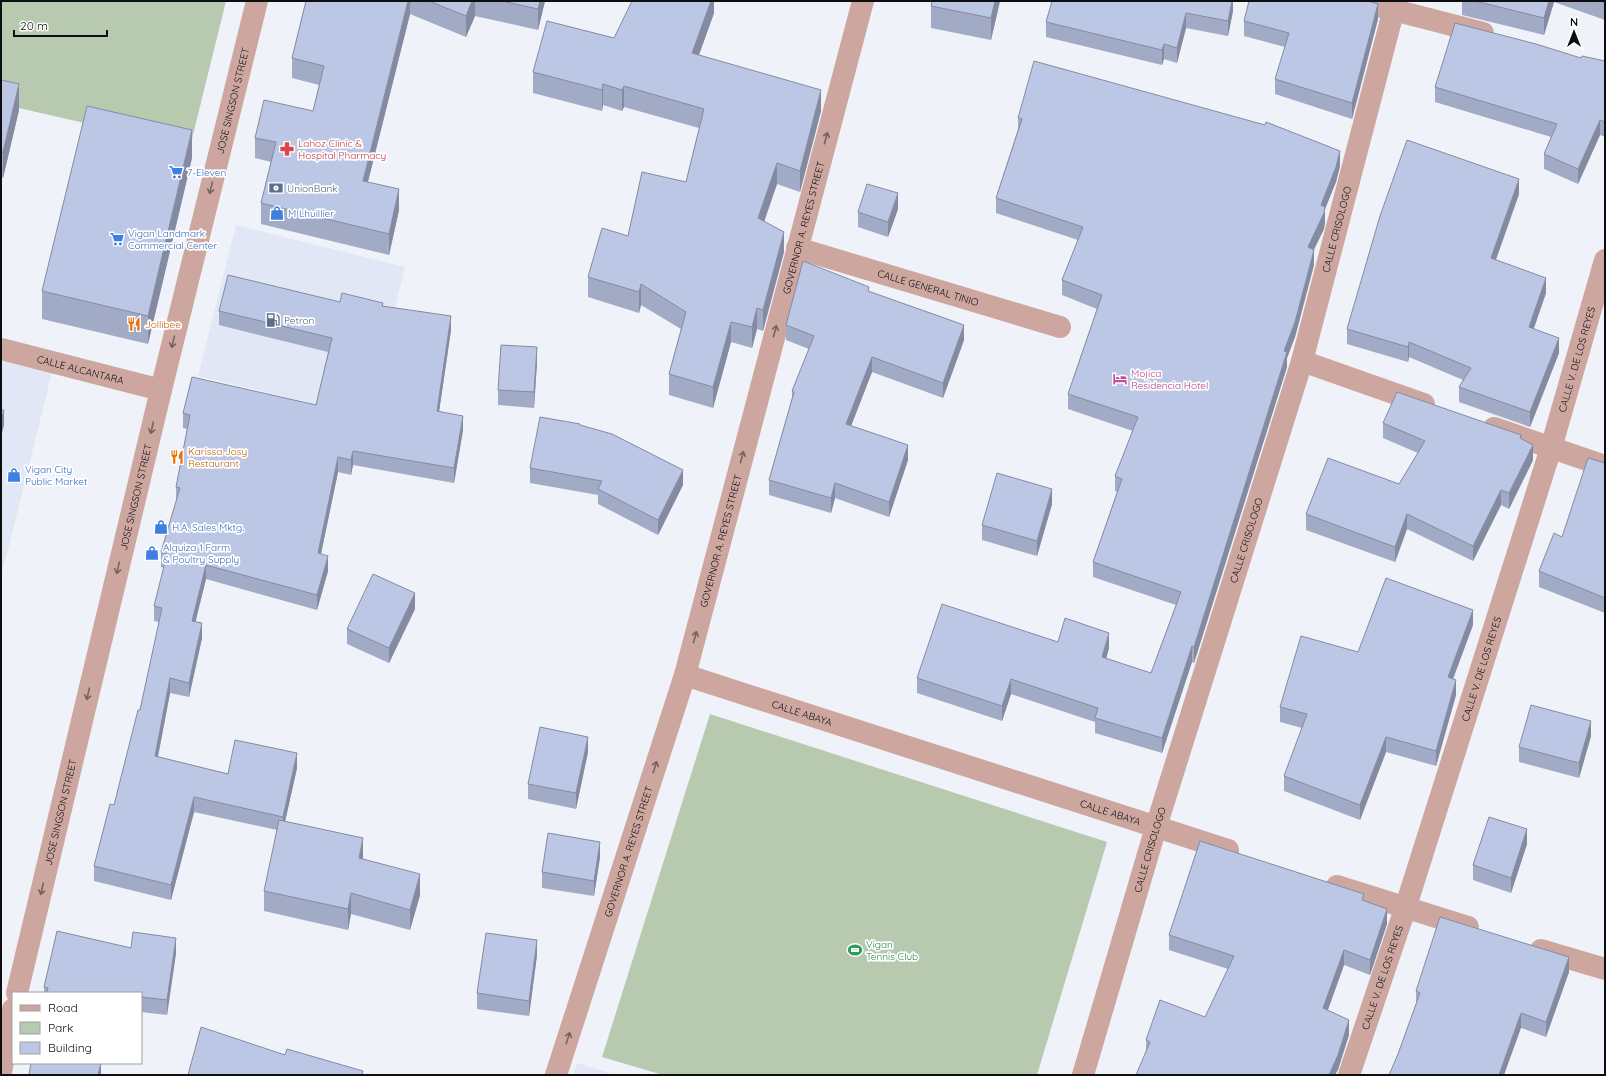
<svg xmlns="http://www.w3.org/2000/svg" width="1606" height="1076" font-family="Quicksand,sans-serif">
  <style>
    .built { fill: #e1e7f5 }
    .green { fill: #b7cab0 }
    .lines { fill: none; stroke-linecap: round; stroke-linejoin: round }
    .minor { stroke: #cda79f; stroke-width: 22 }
    .wall { fill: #a2abc6 }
    .shaded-wall { fill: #848ba1 }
    .building { fill: #bcc7e6; stroke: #848ba1 }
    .oneway { stroke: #77625f }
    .labels { text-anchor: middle; stroke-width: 3.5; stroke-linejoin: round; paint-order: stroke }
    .street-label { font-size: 10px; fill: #0d0e10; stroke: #fff }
    .health-label { font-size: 10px; fill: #be3a42; stroke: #fff; text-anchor: start }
    .shop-label { font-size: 10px; fill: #366cbe; stroke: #fff; text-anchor: start }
    .service-label { font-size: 10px; fill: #4e5e75; stroke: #fff; text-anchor: start }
    .food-label { font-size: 10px; fill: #c56008; stroke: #fff; text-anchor: start }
    .hotel-label { font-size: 10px; fill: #b23c85; stroke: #fff; text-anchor: start }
    .leisure-label { font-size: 10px; fill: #27864d; stroke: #fff; text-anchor: start }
  </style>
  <rect width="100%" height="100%" fill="#eff2f9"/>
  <!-- built -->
  <g class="built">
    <path d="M236,225l169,42 -37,150 -170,-41z"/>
    <path d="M1,359l51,13 -51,206z"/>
    <path d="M577,1063l39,12h-43z"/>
  </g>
  <!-- green -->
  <g class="green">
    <path d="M1,1h225l-36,146 -189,-43z"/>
    <path d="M710,714l397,128 -70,233h-374l-61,-18z"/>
  </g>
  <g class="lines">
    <!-- minor -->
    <g class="minor">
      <path d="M1359,1l124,32"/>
      <path id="s1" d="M797,248l263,79"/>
      <path id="s2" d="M1,349l160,41"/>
      <path d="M1302,361l122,43"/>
      <path d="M1494,428l111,38"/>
      <path id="s3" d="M685,675l543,175"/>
      <path d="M1337,886l131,41"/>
      <path d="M1541,950l64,19"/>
      <path id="s4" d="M17,993l144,-603 96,-389"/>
      <path d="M1,1072l12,-63"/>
      <path id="s5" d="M556,1075l129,-400 178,-674"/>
      <path id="s6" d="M1083,1075l73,-248 146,-466 94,-360"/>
      <path id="s7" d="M1349,1075l56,-166 146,-461 54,-188"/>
    </g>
  </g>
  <!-- wall -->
  <g class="wall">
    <path d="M306,1h239l-7,29 -63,-14 -9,21 -56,-23 -42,168 31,28 -10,45 -128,-31v-21l10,-41 -16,-4v-20l58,-27 6,-26 -27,-7v-20z"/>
    <path d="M714,1v12l-15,42 122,56 -21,81 -23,-8 -13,38 20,30 -21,79 -6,-2 -5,19 -21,-6 -18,66 -44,-13v-21l12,-45 -40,-24 -2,8 -51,-16v-20l40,-41 58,-54 13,-54 -75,-21 -2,4 -19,-6 -1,6 -69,-18v-21l81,-34z"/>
    <path d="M1000,1l-9,39 -60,-12v-22z"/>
    <path d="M1233,1v10l-5,25 -42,-8 -9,35 -13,-4 -2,6 -116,-28v-15z"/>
    <path d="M1462,1h143v19l-51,-18 -10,33 -82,-20z"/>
    <path d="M1378,19l-26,100 -77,-25v-15l10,-32 -41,-11v-15z"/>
    <path d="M1581,58l24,3v76l-5,-2 -22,49 -34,-15v-15l7,-17 -116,-35v-15z"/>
    <path d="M1,80l18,30 -16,68 -2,-1z"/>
    <path d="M1018,118l322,48 -4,16 -11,27v13l-1,7 -10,20v16l-19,72 -8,21v9l-93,296 -2,-1 -30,91 -67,-20v-11l-84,-28 -9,27 -85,-28v-15l141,-36 51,6 -3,11 45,14 25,-68 -83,-28v-15l24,-70 -2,-1v-15l18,-45 -65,-22v-15l29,-85 -35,-14v-15l16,-40 -82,-27v-15l22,-69z"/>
    <path d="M192,158l-44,186 -106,-25v-28z"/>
    <path d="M1519,194l-23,66 50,33 -12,35 25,25 -29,74 -71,-25v-15l4,-7 -54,-23 -1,5 -61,-18v-15z"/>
    <path d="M898,209l-10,28 -30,-10v-15z"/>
    <path d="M869,291l95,49 -21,58 -71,-26 -21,54 57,34 -19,57 -54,-19 -4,15 -62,-18v-15l23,-81v-8l17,-42 -23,-9v-15z"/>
    <path d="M340,302l43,4 68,24 -12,81 24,19 -9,53 -101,-18 -2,10 -13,-3 -17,82 7,17 -11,39 -111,-31 -11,43 7,16 -13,59 -19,-4 -12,64 70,17 69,-6 -12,53 78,38 57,36 -10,35 -59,-16 -3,16 -84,-19v-20l13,-61 -83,-18 -23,88 -77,-19v-15l20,-61 26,-95 19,-88 -5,-1v-15l10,-38 -3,-1v-15l15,-51v-14l11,-58 -4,-1v-15l133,-8 12,-53 -109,-27v-14z"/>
    <path d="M537,362l-3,46 -36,-3v-15z"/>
    <path d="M1383,423l138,16 12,21 -24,49 -8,-4 -28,56 -66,-32 -12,33 -89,-32v-16l93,-30 19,-31 -35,-15z"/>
    <path d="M580,425l103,60 -25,50 -60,-31v-9l-68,-12v-15z"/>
    <path d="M1605,463v150l-66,-26v-16l23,-34z"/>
    <path d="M1052,504l-15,52 -55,-16v-15z"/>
    <path d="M415,609l-26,54 -42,-19v-15z"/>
    <path d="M1473,625l-20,54 3,16 -20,71 -50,-14 -26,68 -76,-29v-15l18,-48 -22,-6v-15l78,-55z"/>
    <path d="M1591,736l-12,42 -60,-16v-15z"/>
    <path d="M588,752l-12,57 -48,-10v-15z"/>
    <path d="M1527,844l-16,49 -38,-13v-15z"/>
    <path d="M600,857l-6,39 -52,-8v-16z"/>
    <path d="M1364,901l23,23 -17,51 -26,-10 -16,45 21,25 -14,40h-199l10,-22v-13l59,-23 23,-48 -59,-19v-15z"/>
    <path d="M131,948l45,5 -9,62 -26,-3v-19h-97v-6z"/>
    <path d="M537,955l-8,61 -52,-7v-16z"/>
    <path d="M1569,972l-23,65 -25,-9 -123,26 18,-50v-13z"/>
  </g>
  <!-- shaded-wall -->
  <g class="shaded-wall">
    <path d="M408,1h2v13l-47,187v-20z"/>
    <path d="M472,1h3v15l-9,21v-21z"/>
    <path d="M540,1h5l-7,29v-21z"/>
    <path d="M711,1h3v12l-22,61v-21z"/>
    <path d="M995,1h5l-9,39v-22z"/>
    <path d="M1232,1h1v10l-5,25v-15z"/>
    <path d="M1549,1h5v1l-10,33v-17z"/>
    <path d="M1378,4v15l-26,100v-16z"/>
    <path d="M1186,13v15l-9,35v-15z"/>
    <path d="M1164,44v15l-2,6v-15z"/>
    <path d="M19,84v26l-16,68v-26z"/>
    <path d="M603,84v21l-1,6v-21z"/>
    <path d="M624,86v21l-2,4v-21z"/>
    <path d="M821,90v21l-21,81v-21z"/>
    <path d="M1600,120v15l-22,49v-15z"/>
    <path d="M192,130v28l-44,186v-28z"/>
    <path d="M1340,151v15l-4,16 -11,27v13l-1,7 -16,33v-15l13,-42z"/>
    <path d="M777,163v21l-19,55v-21z"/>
    <path d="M1519,179v15l-28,79v-15z"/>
    <path d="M399,189v21l-10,45v-21z"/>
    <path d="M898,193v16l-10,28v-15z"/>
    <path d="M784,232v20l-21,79v-21z"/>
    <path d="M1314,250v15l-19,72 -8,21v9l-93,296v-16z"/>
    <path d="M1546,278v15l-17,49v-15z"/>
    <path d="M641,284v21l-2,8v-21z"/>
    <path d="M757,308v21l-5,19v-21z"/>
    <path d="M451,316v14l-14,96v-15z"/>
    <path d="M731,322v20l-18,66v-21z"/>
    <path d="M964,325v15l-21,58v-15z"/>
    <path d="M1559,338v15l-29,74v-15z"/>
    <path d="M1409,342v15l-1,5v-15z"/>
    <path d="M537,347v15l-3,46v-16z"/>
    <path d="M872,357v15l-26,67v-15z"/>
    <path d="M4,410v15l-3,12v-15z"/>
    <path d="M463,416v14l-9,53v-15z"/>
    <path d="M908,445v15l-19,57v-15z"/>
    <path d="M1533,445v15l-24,49v-16z"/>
    <path d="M353,451v14l-2,10v-15z"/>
    <path d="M338,457v15l-20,96v-15z"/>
    <path d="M683,470v15l-25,50v-15z"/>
    <path d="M835,483v15l-4,15v-15z"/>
    <path d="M1052,489v15l-15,52v-15z"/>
    <path d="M1501,490v15l-28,56v-15z"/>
    <path d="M1407,514v15l-12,33v-15z"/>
    <path d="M328,556v15l-11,39v-15z"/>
    <path d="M206,565v14l-14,57v-15z"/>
    <path d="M415,593v16l-26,54v-15z"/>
    <path d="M1473,610v15l-25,67v-15z"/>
    <path d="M202,623v15l-13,59v-14z"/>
    <path d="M1109,633v15l-7,25v-16z"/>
    <path d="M1192,646v16l-30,91v-15z"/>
    <path d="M170,678v15l-15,78v-15z"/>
    <path d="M1011,679v15l-9,27v-15z"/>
    <path d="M1456,680v15l-20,71v-15z"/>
    <path d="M1591,721v15l-12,42v-15z"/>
    <path d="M588,737v15l-12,57v-16z"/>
    <path d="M1386,737v15l-26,68v-15z"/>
    <path d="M297,753v15l-14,63v-14z"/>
    <path d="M194,797v15l-23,88v-15z"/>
    <path d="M1527,829v15l-16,49v-15z"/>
    <path d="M363,838v20l-4,20v-20z"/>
    <path d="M600,842v15l-6,39v-15z"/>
    <path d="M420,874v21l-10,35v-20z"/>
    <path d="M351,893v21l-3,16v-21z"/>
    <path d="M1387,909v15l-17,51v-15z"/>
    <path d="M176,938v15l-9,62v-15z"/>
    <path d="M537,940v15l-8,61v-15z"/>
    <path d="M1344,950v15l-21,58v-15z"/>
    <path d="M1569,957v15l-23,65v-15z"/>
    <path d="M1521,1013v15l-17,47h-5z"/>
    <path d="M1349,1020v15l-11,35 -3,5h-6z"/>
    <path d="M101,1063v12h-3z"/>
  </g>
  <!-- building -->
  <g class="building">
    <path d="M306,1h102l-45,180 36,8 -10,45 -128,-31 15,-61 -21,-4 9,-38 49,11 11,-45 -32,-8z"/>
    <path d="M429,1h43l-6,15z"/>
    <path d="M502,1h38l-2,8z"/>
    <path d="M632,1h79l-19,52 129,37 -21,81 -23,-8 -19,55 26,14 -21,78 -6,-2 -5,19 -21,-5 -18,65 -44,-13 17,-62 -45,-28 -2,8 -51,-15 14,-49 26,8 14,-64 44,10 18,-73 -80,-23 -2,4 -19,-6 -1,6 -69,-18 14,-51 67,17z"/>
    <path d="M932,1h63l-4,17 -60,-12z"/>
    <path d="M1052,1h180l-4,20 -42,-8 -9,35 -13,-4 -2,6 -116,-28z"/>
    <path d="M1249,1h119l10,3 -26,99 -77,-24 14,-46 -45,-12z"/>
    <path d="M1475,1h74l-5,17z"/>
    <path d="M1599,1h6v2z"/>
    <path d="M1455,23l81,21 45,14 1,-2 23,5v61l-5,-2 -22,49 -34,-15 13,-30 -122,-37z"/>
    <path d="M1034,61l231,64 1,-3 74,29 -4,16 -15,38 4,2 -1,6 -16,34 6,3 -19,72 -11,29 3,1 -93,295 -2,-1 -30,92 -67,-20 3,-10 -87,-29 -9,27 -85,-28 25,-74 116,38 7,-24 44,15 -7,24 49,16 30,-81 -88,-30 29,-83 -7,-3 23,-59 -70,-23 34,-99 -40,-15 21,-53 -87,-29 26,-79 -4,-1z"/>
    <path d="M1,80l18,4 -16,68h-2z"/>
    <path d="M87,106l105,24 -44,186 -106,-25z"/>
    <path d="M1407,140l112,39 -28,79 55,20 -17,49 30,11 -29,74 -71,-25 12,-19 -62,-26 -1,5 -61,-18 33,-113z"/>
    <path d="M867,184l31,9 -10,29 -30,-10z"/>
    <path d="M803,261l66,26 -1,4 96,34 -21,58 -71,-26 -26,67 62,21 -19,57 -54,-19 -4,15 -62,-18 25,-88 -2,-1 22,-55 -28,-11z"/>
    <path d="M228,275l112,27 2,-9 41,10 -1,3 69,10 -14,95 26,5 -9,52 -101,-17 -2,9 -13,-3 -20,96 10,3 -11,39 -111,-30 -14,56 10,2 -13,60 -19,-5 -15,78 73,18 7,-34 62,13 -14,64 -89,-20 -23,88 -77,-19 16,-62 4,1 24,-95h2l22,-102 -8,-2 13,-52 -6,-2 19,-64 -4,-1 14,-72 -7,-2 9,-36 124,28 16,-67 -113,-27z"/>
    <path d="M501,345l36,2 -3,45 -36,-2z"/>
    <path d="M1397,392l124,43 -1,3 13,7 -24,48 -8,-3 -28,56 -66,-32 -12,33 -89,-33 22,-56 71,26 26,-43 -42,-18z"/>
    <path d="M1,410h3l-3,12z"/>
    <path d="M540,417l40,7v1l32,9 71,36 -25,50 -60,-31 4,-8 -72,-13z"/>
    <path d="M1588,458l17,5v135l-66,-27 15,-38 8,4z"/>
    <path d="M997,473l55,16 -15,52 -55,-16z"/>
    <path d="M373,574l42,19 -26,55 -42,-19z"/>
    <path d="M1386,578l87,32 -25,67 8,3 -20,71 -50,-14 -26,68 -76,-29 23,-62 -27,-7 21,-71 57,16z"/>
    <path d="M1531,705l60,16 -12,42 -60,-16z"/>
    <path d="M540,727l48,10 -12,56 -48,-9z"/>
    <path d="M1489,817l38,12 -16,49 -38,-13z"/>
    <path d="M279,820l84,18 -4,20 61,16 -10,36 -59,-17 -3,16 -84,-18z"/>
    <path d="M548,833l52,9 -6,39 -52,-9z"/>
    <path d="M1200,841l164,53 -2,6 25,9 -17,51 -26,-10 -21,58 26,12 -11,35 -9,20h-193l14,-33 -4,-2 14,-40 45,17 29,-61 -65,-21z"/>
    <path d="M1440,917l129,40 -23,65 -25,-9 -22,62h-110l9,-21 22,-61 -4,-2z"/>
    <path d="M57,931l74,17 2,-16 43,6 -9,62 -26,-3v-4h-94l1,-5 -4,-1z"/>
    <path d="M486,933l51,7 -8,61 -52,-8z"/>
    <path d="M201,1027l84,28 2,-6 76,22 -1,4h-174z"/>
    <path d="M31,1063h70l-3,12h-69z"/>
  </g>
  <!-- one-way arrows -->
  <defs><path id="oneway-shaft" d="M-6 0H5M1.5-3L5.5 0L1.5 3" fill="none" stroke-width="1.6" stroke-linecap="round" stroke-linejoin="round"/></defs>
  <g class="oneway">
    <use href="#oneway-shaft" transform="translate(826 138) rotate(-75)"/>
    <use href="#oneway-shaft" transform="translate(211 188) rotate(104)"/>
    <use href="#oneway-shaft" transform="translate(775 331) rotate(-75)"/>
    <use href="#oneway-shaft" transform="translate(173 342) rotate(104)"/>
    <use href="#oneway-shaft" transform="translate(152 428) rotate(103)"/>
    <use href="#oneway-shaft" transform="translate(742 457) rotate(-75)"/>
    <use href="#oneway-shaft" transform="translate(118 568) rotate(103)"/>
    <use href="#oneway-shaft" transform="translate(695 637) rotate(-75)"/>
    <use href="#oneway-shaft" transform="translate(88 694) rotate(103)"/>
    <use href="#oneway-shaft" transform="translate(655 767) rotate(-72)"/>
    <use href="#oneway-shaft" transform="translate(42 889) rotate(103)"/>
    <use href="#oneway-shaft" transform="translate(568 1038) rotate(-72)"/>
  </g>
  <!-- icons -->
  <defs>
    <symbol id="pharmacy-bare" viewBox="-9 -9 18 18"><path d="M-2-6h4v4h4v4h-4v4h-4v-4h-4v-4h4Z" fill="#e0444e" stroke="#fff" stroke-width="2.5" paint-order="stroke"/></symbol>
    <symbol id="supermarket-bare" viewBox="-9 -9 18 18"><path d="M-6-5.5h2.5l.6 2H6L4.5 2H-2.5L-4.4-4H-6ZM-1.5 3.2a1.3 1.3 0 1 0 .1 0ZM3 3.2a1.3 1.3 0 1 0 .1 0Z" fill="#3f7fe0" stroke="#fff" stroke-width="2.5" paint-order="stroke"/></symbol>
    <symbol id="bank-bare" viewBox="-9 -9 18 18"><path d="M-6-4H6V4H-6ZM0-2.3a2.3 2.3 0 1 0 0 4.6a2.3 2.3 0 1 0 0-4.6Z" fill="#5c6f8a" stroke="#fff" stroke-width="2.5" paint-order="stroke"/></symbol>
    <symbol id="shop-bare" viewBox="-9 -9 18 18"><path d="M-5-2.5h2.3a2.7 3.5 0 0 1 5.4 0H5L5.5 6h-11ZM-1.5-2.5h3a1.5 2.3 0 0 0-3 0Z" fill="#3f7fe0" stroke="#fff" stroke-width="2.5" paint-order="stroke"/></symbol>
    <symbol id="fuel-bare" viewBox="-9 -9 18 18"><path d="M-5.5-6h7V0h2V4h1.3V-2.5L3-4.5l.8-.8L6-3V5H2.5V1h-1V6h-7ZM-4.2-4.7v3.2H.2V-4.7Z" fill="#5c6f8a" stroke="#fff" stroke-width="2.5" paint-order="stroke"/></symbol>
    <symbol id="restaurant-bare" viewBox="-9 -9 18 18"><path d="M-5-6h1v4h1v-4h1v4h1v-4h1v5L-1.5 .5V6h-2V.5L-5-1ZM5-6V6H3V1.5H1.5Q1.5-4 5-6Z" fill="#e8710a" stroke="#fff" stroke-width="2.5" paint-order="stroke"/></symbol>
    <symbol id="hotel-bare" viewBox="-9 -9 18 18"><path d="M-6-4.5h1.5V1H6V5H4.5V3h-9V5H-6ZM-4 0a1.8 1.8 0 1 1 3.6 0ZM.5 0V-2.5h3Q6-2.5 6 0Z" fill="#d1479c" stroke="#fff" stroke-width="2.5" paint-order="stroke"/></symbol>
    <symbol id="stadium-bare" viewBox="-9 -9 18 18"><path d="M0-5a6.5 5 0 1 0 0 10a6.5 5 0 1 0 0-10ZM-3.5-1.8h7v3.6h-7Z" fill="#2e9e5b" stroke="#fff" stroke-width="2.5" paint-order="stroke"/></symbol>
  </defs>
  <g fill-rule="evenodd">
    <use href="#pharmacy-bare" x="277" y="139" width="20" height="20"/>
    <use href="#supermarket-bare" x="166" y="162" width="20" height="20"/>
    <use href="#bank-bare" x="266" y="178" width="20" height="20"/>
    <use href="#shop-bare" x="267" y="203" width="20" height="20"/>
    <use href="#supermarket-bare" x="107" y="229" width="20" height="20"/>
    <use href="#fuel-bare" x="263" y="310" width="20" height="20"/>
    <use href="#restaurant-bare" x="124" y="314" width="20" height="20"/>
    <use href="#hotel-bare" x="1110" y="369" width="20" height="20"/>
    <use href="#restaurant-bare" x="167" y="447" width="20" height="20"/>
    <use href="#shop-bare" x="4" y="465" width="20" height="20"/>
    <use href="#shop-bare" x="151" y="517" width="20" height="20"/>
    <use href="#shop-bare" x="142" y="543" width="20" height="20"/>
    <use href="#stadium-bare" x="845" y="940" width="20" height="20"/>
  </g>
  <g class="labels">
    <!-- street labels -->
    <g class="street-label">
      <text dy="4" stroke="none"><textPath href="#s4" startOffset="918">JOSE SINGSON STREET</textPath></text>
      <text dy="4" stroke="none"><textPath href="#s5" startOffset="883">GOVERNOR A. REYES STREET</textPath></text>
      <text dy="4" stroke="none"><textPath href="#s6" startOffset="883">CALLE CRISOLOGO</textPath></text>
      <text dy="4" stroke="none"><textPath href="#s1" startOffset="137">CALLE GENERAL TINIO</textPath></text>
      <text dy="4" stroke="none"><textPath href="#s7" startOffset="751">CALLE V. DE LOS REYES</textPath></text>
      <text dy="4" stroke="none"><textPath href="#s2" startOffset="82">CALLE ALCANTARA</textPath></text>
      <text dy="4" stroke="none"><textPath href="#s4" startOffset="510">JOSE SINGSON STREET</textPath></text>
      <text dy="4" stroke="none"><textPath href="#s6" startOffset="559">CALLE CRISOLOGO</textPath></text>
      <text dy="4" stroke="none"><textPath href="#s5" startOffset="559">GOVERNOR A. REYES STREET</textPath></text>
      <text dy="4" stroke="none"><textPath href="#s7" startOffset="427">CALLE V. DE LOS REYES</textPath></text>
      <text dy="4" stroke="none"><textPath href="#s3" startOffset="123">CALLE ABAYA</textPath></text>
      <text dy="4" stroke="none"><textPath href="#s4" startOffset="186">JOSE SINGSON STREET</textPath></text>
      <text dy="4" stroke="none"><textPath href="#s3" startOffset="447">CALLE ABAYA</textPath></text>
      <text dy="4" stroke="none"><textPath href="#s6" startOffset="235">CALLE CRISOLOGO</textPath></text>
      <text dy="4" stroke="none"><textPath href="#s5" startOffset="235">GOVERNOR A. REYES STREET</textPath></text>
      <text dy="4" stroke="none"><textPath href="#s7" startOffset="103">CALLE V. DE LOS REYES</textPath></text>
    </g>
    <!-- health labels -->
    <g class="health-label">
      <text x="298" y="147">Lahoz Clinic &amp;<tspan x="298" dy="12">Hospital Pharmacy</tspan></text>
    </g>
    <!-- shop labels -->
    <g class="shop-label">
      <text x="187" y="176">7-Eleven</text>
      <text x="288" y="217">M Lhuillier</text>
      <text x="128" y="237">Vigan Landmark<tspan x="128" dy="12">Commercial Center</tspan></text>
      <text x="25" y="473">Vigan City<tspan x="25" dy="12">Public Market</tspan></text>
      <text x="172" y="531">H.A. Sales Mktg.</text>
      <text x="163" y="551">Alquiza 1 Farm<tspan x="163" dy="12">&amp; Poultry Supply</tspan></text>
    </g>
    <!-- service labels -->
    <g class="service-label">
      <text x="287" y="192">UnionBank</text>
      <text x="284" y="324">Petron</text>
    </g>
    <!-- food labels -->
    <g class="food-label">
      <text x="145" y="328">Jollibee</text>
      <text x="188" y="455">Karissa Josy<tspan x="188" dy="12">Restaurant</tspan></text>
    </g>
    <!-- hotel labels -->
    <g class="hotel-label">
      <text x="1131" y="377">Mojica<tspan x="1131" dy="12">Residencia Hotel</tspan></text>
    </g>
    <!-- leisure labels -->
    <g class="leisure-label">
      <text x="866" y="948">Vigan<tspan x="866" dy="12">Tennis Club</tspan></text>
    </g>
  </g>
  <!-- border -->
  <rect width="1606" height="1076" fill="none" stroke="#0d0e10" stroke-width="4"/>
  <!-- legend -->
  <rect x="12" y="992" width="130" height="72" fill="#ffffff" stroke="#9e9f9f"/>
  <rect x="20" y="1005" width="20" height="6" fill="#cda79f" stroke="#9e9f9f"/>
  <text x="48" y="1012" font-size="12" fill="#0d0e10">Road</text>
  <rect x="20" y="1022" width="20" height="12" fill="#b7cab0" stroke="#9e9f9f"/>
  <text x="48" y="1032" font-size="12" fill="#0d0e10">Park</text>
  <rect x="20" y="1042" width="20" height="12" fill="#bcc7e6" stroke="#9e9f9f"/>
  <text x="48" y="1052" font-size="12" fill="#0d0e10">Building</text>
  <!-- north arrow -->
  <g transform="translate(1574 32)" stroke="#ffffff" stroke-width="3" paint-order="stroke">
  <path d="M0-3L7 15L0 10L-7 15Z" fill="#0d0e10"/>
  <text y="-6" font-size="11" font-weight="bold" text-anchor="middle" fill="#0d0e10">N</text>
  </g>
  <!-- scale -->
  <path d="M14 30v6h93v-6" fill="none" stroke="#0d0e10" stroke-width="2"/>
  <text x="20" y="30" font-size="12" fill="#0d0e10" stroke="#ffffff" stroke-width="3" paint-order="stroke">20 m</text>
</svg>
